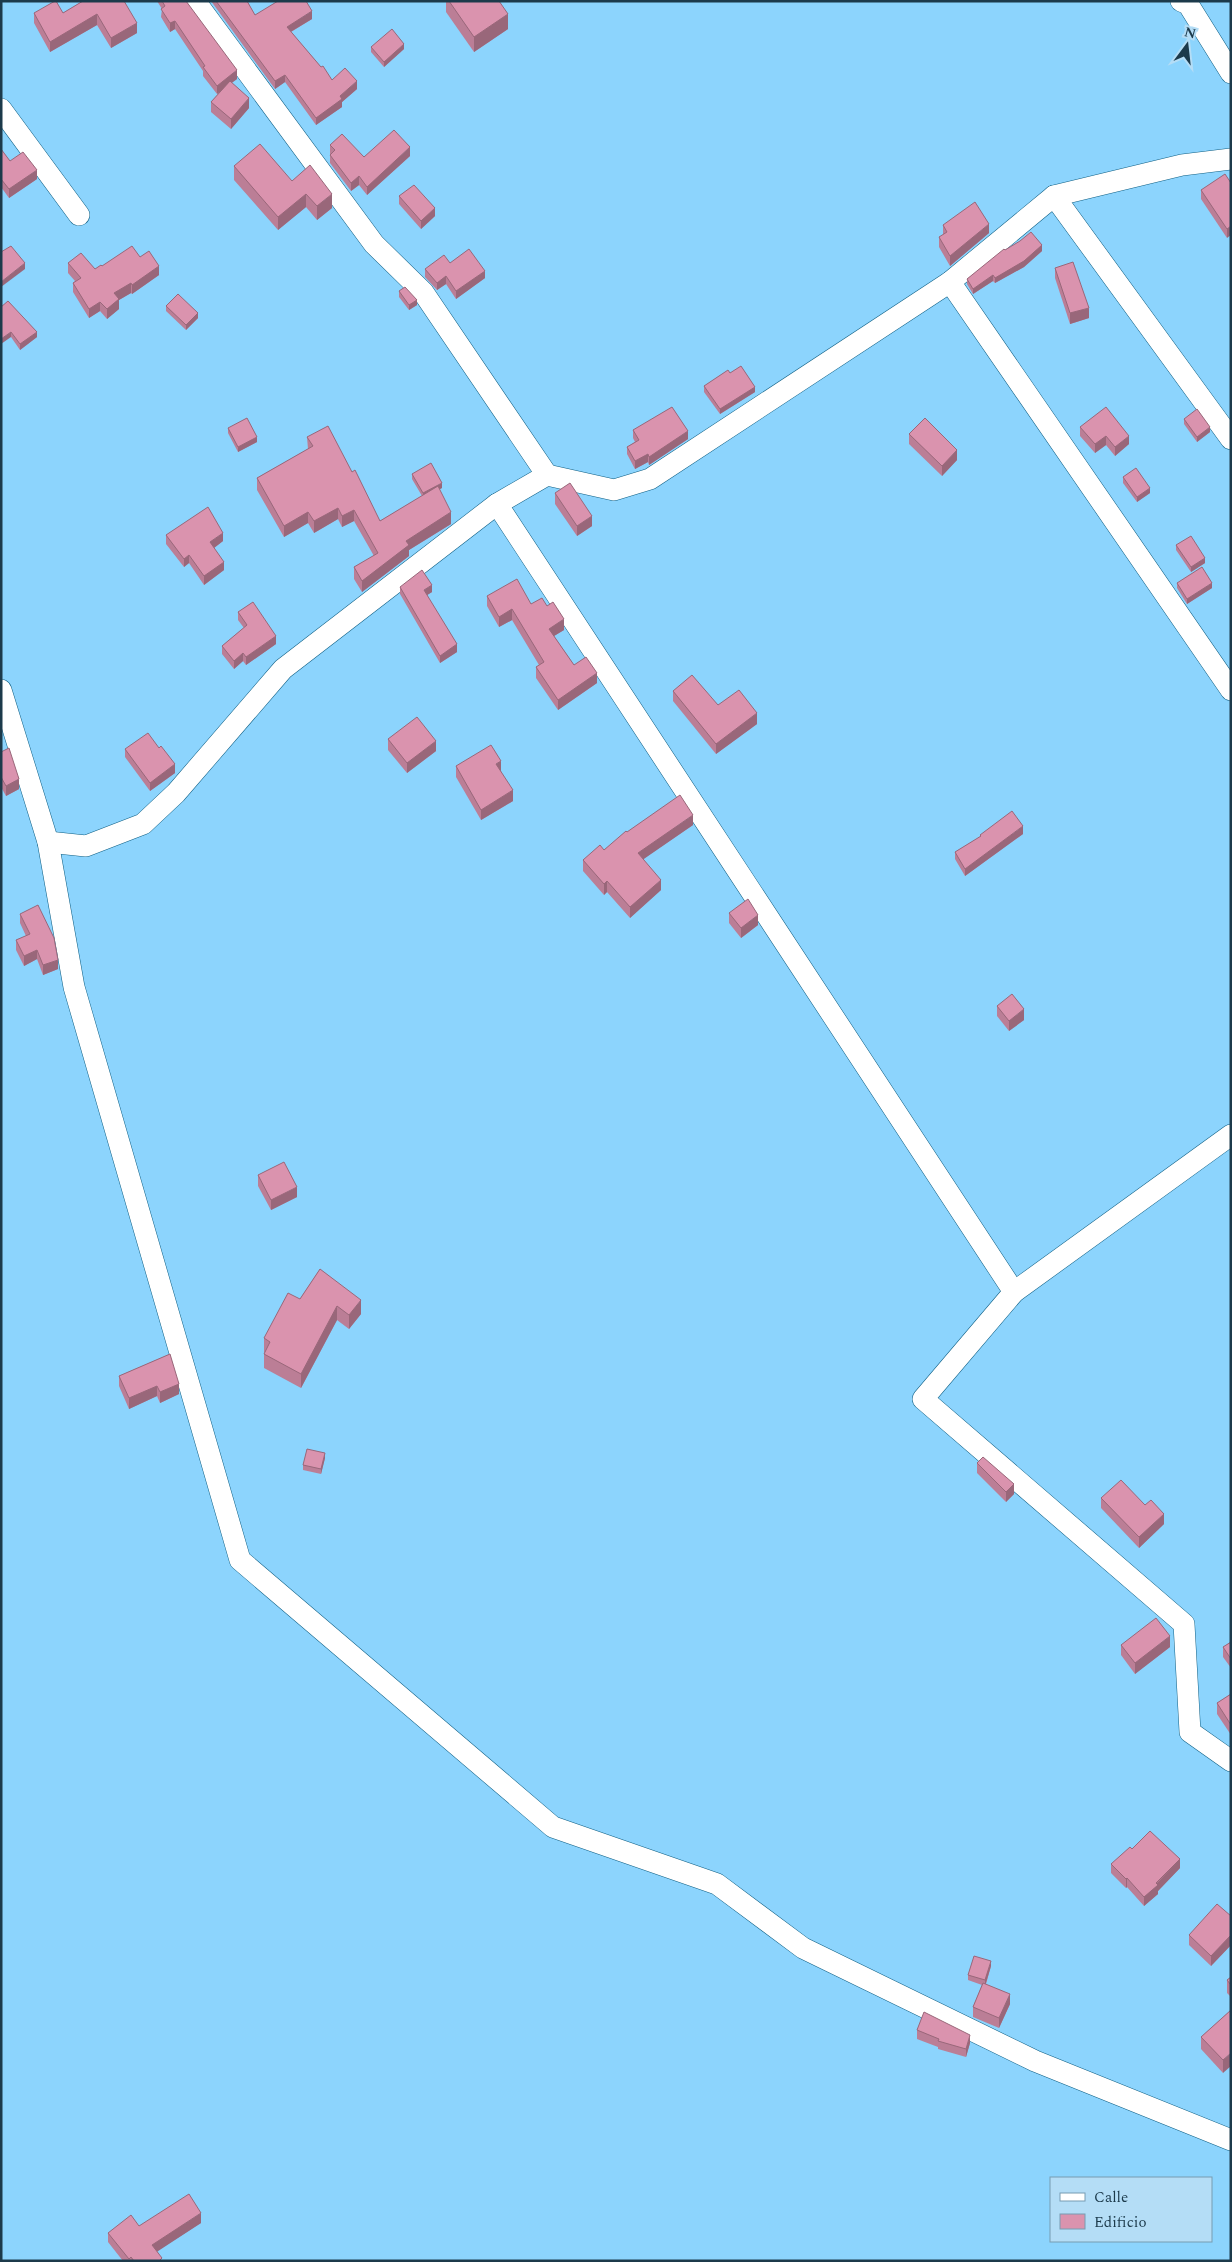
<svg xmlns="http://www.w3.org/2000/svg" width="1232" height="2262" font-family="Spectral,serif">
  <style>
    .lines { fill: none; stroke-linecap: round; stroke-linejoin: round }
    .minor-casing { stroke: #106085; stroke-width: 22 }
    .minor { stroke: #fff; stroke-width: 21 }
    .wall { fill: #bb7e96 }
    .shaded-wall { fill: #99677a }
    .building { fill: #da93ae; stroke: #99677a }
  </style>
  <rect width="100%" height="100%" fill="#8cd4fd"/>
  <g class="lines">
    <defs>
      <g id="minor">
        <path d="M195,1l179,243 49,48 124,183"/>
        <path d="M1181,1l7,3 43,69"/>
        <path d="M1,109l78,106"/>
        <path d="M1054,196l177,243"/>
        <path d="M950,282l281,408"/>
        <path d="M497,504l517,788"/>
        <path d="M1,690l47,152 26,145 166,573 313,267 164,57 86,64 232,113 196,79"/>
        <path d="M48,842l38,4 57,-22 33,-31 107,-124 214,-165 50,-29 67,15 36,-11 300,-197 104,-86 128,-31 49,-6"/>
        <path d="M1231,1135l-217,157 -91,107 261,225 6,108 41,29"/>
      </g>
    </defs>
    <!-- minor casing -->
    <use href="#minor" class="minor-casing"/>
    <!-- minor -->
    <use href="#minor" class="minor"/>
  </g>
  <!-- wall -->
  <g class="wall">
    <path d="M83,1l54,32 -26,15 -14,-23 -47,27 -16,-29v-10h29z"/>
    <path d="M157,1h29l51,78 -6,4 18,25 -18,21 -20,-17v-10l11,-12 -5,4 -14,-18v-5l-28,-42 -5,3 -9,-15 1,-8z"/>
    <path d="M211,1h36l8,14 57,4 -21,13 41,48 25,9 -15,13v5l-26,18 -31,-43 -10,7z"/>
    <path d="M446,1h53l9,28 -34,23 -28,-40z"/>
    <path d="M371,47l33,2 -20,18 -13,-15z"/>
    <path d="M330,145l34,12 46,-1 -43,39 -8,-10 -8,6 -21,-28z"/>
    <path d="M1,149l9,12 27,18 -28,19 -8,-11z"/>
    <path d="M234,166l58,15 40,27 -15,12 -11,-13 -28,23 -44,-50z"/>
    <path d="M1231,183l-4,55 -26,-39v-9z"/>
    <path d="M399,196l36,20 -14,13 -22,-25z"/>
    <path d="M943,225l46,8 -39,33 -11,-19v-10l4,-2z"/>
    <path d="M1005,250l37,1 -18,16 -29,16 -2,-2 -20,13 -6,-10v-5z"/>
    <path d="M140,257l19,18 -27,19 -1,-1 -12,7v9l-12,10 -7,-8 -11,7 -16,-26v-9l2,-2 -7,-8v-10l27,6z"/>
    <path d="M450,263l35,15 -29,21 -10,-15 -9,6 -12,-13v-8z"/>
    <path d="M1055,268l34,50 -19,6 -15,-46z"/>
    <path d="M399,291l18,14 -8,5 -10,-13z"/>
    <path d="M166,306l32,12 -12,12 -20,-19z"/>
    <path d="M1,307l36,30 -17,13 -9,-13z"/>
    <path d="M730,373l25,19 -35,22 -16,-22v-6z"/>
    <path d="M1184,419l26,13 -13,10 -13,-18z"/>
    <path d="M1080,427l49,17 -14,12 -9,-11 -11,8 -15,-17z"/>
    <path d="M228,428l29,14 -19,10 -10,-19z"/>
    <path d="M633,430l55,9 -39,26 -1,-3 -13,7 -8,-15v-7l8,-5 -2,-4z"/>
    <path d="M909,434l48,26 -15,16 -33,-32z"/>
    <path d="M307,437l45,35 28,49 42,-25 -10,-17v-5l30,14 -3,1 12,35 -42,26v6l-47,36 -8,-13v-12l20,-11 -20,-35 -12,6 -4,-8 -24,14 -6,-10 -24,14 -27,-47v-12l51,-29z"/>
    <path d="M1123,477l27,16 -13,9 -14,-19z"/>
    <path d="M555,493l37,33 -15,10 -22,-32z"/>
    <path d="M166,535l57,6 -9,7 10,22 -20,15 -15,-22 -5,4 -18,-23z"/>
    <path d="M1176,545l29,18 -14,9 -15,-22z"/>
    <path d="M1177,583l35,5 -25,16 -10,-16z"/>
    <path d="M400,587l32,5 -5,3 30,57 -17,11 -40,-69z"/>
    <path d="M487,596l44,8 16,2 17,24 -10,6 20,29 23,18 -39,27 -22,-32v-11l3,-2 -27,-45 -13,7 -12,-21z"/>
    <path d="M238,612l38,32 -30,21 -3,-4 -9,8 -12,-15v-8l22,-18 -6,-8z"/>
    <path d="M673,691l45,14 39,19 -41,30 -43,-53z"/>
    <path d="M388,739l48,12 -29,22 -19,-23z"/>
    <path d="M125,749l50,24 -25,18 -25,-34z"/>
    <path d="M1,752l18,37 -13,7 -5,-9z"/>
    <path d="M456,766l45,5 12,30 -32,19 -25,-43z"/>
    <path d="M693,825l-50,34 18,31 -31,28 -23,-26 -3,3 -21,-24v-11l21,-10 23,-18z"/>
    <path d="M1023,834l-58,42 -10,-17v-7l25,-15v-2z"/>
    <path d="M729,913l29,12 -17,13 -12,-15z"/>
    <path d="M20,914l38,55 -15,6 -6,-16 -13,7 -8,-16v-10l10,-4 -6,-13z"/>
    <path d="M997,1006l27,14 -15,11 -12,-15z"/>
    <path d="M258,1175l39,22 -26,13 -13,-24z"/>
    <path d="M320,1269l41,45 -12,15 -12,-9 -36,68 -37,-20v-14l1,-1 -1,-1v-14l36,-39z"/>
    <path d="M170,1354l9,40 -19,9 -3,-7 -28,13 -10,-23v-10z"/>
    <path d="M325,1458l-4,16 -18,-4v-5z"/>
    <path d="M977,1463l37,31 -8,8 -29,-29z"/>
    <path d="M1101,1498l44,7 19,19 -25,24 -38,-40z"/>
    <path d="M1231,1642v26l-8,-11v-10z"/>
    <path d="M1121,1645l49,2 -35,27 -14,-19z"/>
    <path d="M1231,1694v41l-14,-21v-11z"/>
    <path d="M1132,1849l48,19 -22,23v3l-14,12 -17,-19 -1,1 -15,-15v-9z"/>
    <path d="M1231,1916v29l-20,21 -22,-21v-10z"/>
    <path d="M991,1966l-5,18 24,20 -11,24 -26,-11v-10l9,-22 -14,-5v-5z"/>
    <path d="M1231,1977v20l-4,-4v-13z"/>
    <path d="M1231,2010l-8,63 -22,-24v-12z"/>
    <path d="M917,2030l53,13 -4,14 -28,-8v-2l-21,-8z"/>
    <path d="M201,2223l-44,28 5,10h-39l-15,-19v-9l31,-7z"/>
  </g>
  <!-- shaded-wall -->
  <g class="shaded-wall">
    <path d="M312,11v8l-25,15v-7z"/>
    <path d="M97,14v11l-47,27v-10z"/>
    <path d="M508,14v15l-34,23v-15z"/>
    <path d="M175,21v8l-5,3v-9z"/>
    <path d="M137,23v10l-26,15v-10z"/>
    <path d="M404,44v5l-20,18v-5z"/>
    <path d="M237,70v9l-20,15v-8z"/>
    <path d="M285,75v7l-10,7v-8z"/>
    <path d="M357,81v8l-15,13v5l-26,18v-7z"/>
    <path d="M249,98v10l-18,21v-10z"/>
    <path d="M410,147v9l-43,39v-8z"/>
    <path d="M37,170v9l-28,19v-9z"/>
    <path d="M359,176v9l-8,6v-8z"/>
    <path d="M306,194v13l-28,23v-13z"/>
    <path d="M332,194v14l-15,12v-14z"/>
    <path d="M435,208v8l-14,13v-8z"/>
    <path d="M989,224v9l-39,33v-10z"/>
    <path d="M1231,226v9l-4,3v-9z"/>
    <path d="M1042,245v6l-18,16 -29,16v-5z"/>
    <path d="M25,263v6l-24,18v-5z"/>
    <path d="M159,266v9l-27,19v-9z"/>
    <path d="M485,271v7l-29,21v-8z"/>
    <path d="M993,275v6l-20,13v-5z"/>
    <path d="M446,276v8l-9,6v-7z"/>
    <path d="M131,283v10l-12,7v9l-12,10v-10l7,-16z"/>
    <path d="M417,300v5l-8,5v-5z"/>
    <path d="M100,302v9l-11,7v-9z"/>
    <path d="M1089,308v10l-19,6v-11z"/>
    <path d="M198,313v5l-12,12v-5z"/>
    <path d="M11,332v5l-10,7v-5z"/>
    <path d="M37,332v5l-17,13v-6z"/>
    <path d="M755,387v5l-35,22v-5z"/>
    <path d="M1210,427v5l-13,10v-5z"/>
    <path d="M688,431v8l-39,26v-8z"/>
    <path d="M1106,436v9l-11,8v-9z"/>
    <path d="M1129,436v8l-14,12v-9z"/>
    <path d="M257,437v5l-19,10v-5z"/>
    <path d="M957,450v10l-15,16v-10z"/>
    <path d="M648,454v8l-13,7v-8z"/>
    <path d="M442,483v5l-19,10v-5z"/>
    <path d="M1150,488v5l-13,9v-5z"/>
    <path d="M338,508v11l-24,14v-12z"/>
    <path d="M354,510v11l-12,6v-11z"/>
    <path d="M308,512v11l-24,14v-11z"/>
    <path d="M451,512v12l-42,26v6l-47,36v-11l44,-40z"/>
    <path d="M592,516v10l-15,10v-10z"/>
    <path d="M223,533v8l-13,10v-9z"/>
    <path d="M189,555v8l-5,4v-8z"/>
    <path d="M1205,558v5l-14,9v-5z"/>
    <path d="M224,562v8l-20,15v-9z"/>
    <path d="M1212,583v5l-25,16v-5z"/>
    <path d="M432,585v7l-8,5v-7z"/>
    <path d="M512,609v11l-13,7v-10z"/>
    <path d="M564,619v11l-15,9v-10z"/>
    <path d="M276,636v8l-30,21v-8z"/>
    <path d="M457,644v8l-17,11v-7z"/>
    <path d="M243,653v8l-9,8v-8z"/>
    <path d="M597,673v10l-39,27v-10z"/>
    <path d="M757,713v11l-41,30v-10z"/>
    <path d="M436,741v10l-29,22v-10z"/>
    <path d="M501,761v10l-5,3v-10z"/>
    <path d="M175,764v9l-25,18v-8z"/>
    <path d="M19,779v10l-13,7v-10z"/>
    <path d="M513,790v11l-32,19v-10z"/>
    <path d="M693,815v10l-55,38v-10z"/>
    <path d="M1023,826v8l-58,42v-7z"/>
    <path d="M661,880v10l-31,28v-11z"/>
    <path d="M607,881v11l-3,3v-11z"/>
    <path d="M758,915v10l-17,13v-10z"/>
    <path d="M37,950v9l-13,7v-10z"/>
    <path d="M58,960v9l-15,6v-10z"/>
    <path d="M1024,1009v11l-15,11v-10z"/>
    <path d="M297,1187v10l-26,13v-10z"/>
    <path d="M361,1300v14l-12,15v-14z"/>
    <path d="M337,1306v14l-36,68v-14z"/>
    <path d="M179,1384v10l-19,9v-11z"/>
    <path d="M157,1386v10l-28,13v-11z"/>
    <path d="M325,1453v5l-4,16v-5z"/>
    <path d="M1014,1484v10l-8,8v-10z"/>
    <path d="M1164,1514v10l-25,24v-11z"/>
    <path d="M1170,1636v11l-35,27v-11z"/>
    <path d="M1180,1859v9l-22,23v3l-14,12v-9z"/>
    <path d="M1127,1878v9l-1,1v-9z"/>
    <path d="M1231,1935v10l-20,21v-10z"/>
    <path d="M991,1961v5l-6,20v-6z"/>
    <path d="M1010,1994v10l-11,24v-10z"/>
    <path d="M970,2035v8l-4,14v-8z"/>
    <path d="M1231,2053v13l-8,7v-13z"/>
    <path d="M201,2213v10l-49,32v-10z"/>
  </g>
  <!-- building -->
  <g class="building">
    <path d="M55,1h1l7,12 20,-12h41l13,22 -26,15 -14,-24 -47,28 -16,-29z"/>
    <path d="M162,1h24l51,69 -20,16 -14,-19 2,-1 -30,-45 -5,2 -9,-14 4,-3z"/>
    <path d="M216,1h31l8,14 23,-14h28l6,10 -25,16 34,40 2,-1 9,14 13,-12 12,13 -17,15 2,3 -26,19 -31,-43 -10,6z"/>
    <path d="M449,1h50l9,13 -34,23z"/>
    <path d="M392,29l12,15 -20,18 -13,-15z"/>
    <path d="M230,81l19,17 -18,21 -20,-17z"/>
    <path d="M394,130l16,17 -43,40 -8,-11 -8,7 -21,-28 5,-5 -5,-5 12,-11 22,23z"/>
    <path d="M260,144l32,37 18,-16 22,29 -15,12 -11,-12 -28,23 -44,-51z"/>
    <path d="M1,149l9,12 13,-9 14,18 -28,19 -8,-10z"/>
    <path d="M1225,174l6,9v43l-4,3 -26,-39z"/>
    <path d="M414,185l21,23 -14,13 -22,-25z"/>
    <path d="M975,202l14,22 -39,32 -11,-19 8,-5 -4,-7z"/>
    <path d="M1031,232l11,13 -18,16 -29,17 -2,-3 -20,14 -6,-10 37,-30 1,1 15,-9z"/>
    <path d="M11,246l14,17 -24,19v-30z"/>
    <path d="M132,246l8,11 9,-6 10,15 -27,19 -1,-2 -17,10 5,6 -12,10 -7,-7 -11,7 -16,-26 8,-5 -13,-15 13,-10 14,16 6,-4 1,1z"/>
    <path d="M469,249l16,22 -29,20 -10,-15 -9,7 -12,-14 19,-14 6,8z"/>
    <path d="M1073,262l16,46 -19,5 -15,-45z"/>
    <path d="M405,287l12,13 -8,5 -10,-14z"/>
    <path d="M178,294l20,19 -12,12 -20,-19z"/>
    <path d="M8,301l29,31 -17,12 -9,-12 -10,7v-32z"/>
    <path d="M741,366l14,21 -35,22 -16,-23 24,-16 2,3z"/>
    <path d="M672,407l16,24 -39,26 -1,-3 -13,7 -8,-14 12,-7 -6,-10z"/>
    <path d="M1106,407l23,29 -14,11 -9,-11 -11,8 -15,-17z"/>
    <path d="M1197,409l13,18 -13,10 -13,-18z"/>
    <path d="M247,418l10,19 -19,10 -10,-19z"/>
    <path d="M925,418l32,32 -15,16 -33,-32z"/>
    <path d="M328,426l24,46 3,-2 25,51 58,-35 13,26 -45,29 3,4 -47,36 -8,-14 24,-14 -24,-43 -12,6 -4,-8 -24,13 -6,-9 -24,14 -27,-48 56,-32 -6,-9z"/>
    <path d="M431,463l11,20 -19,10 -11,-19z"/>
    <path d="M1136,468l14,20 -13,9 -14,-20z"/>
    <path d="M570,483l22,33 -15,10 -22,-33z"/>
    <path d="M208,507l15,26 -13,9 14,20 -20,14 -15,-21 -5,4 -18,-24z"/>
    <path d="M1191,536l14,22 -14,9 -15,-22z"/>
    <path d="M1202,567l10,16 -25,16 -10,-16z"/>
    <path d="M422,570l10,15 -8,5 33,54 -17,12 -40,-69z"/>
    <path d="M517,579l14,25 11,-6 5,8 6,-4 11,17 -15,10 25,36 12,-8 11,16 -39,27 -22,-33 8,-5 -32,-53 -13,8 -12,-21z"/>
    <path d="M253,602l23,34 -30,21 -3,-4 -9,8 -12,-15 25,-21 -9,-13z"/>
    <path d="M692,675l26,30 21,-15 18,23 -41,31 -43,-53z"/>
    <path d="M417,717l19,24 -29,22 -19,-24z"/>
    <path d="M148,733l11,15 2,-2 14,18 -25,19 -25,-34z"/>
    <path d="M491,745l10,16 -5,3 17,26 -32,20 -25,-44z"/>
    <path d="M9,748l10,31 -13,7 -5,-9v-25z"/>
    <path d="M680,795l13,20 -55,38 23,27 -31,27 -23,-26 -3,3 -21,-24 17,-15 4,5 22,-19 1,1z"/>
    <path d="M1012,811l11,15 -58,43 -10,-17 26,-16 -1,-1z"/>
    <path d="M748,899l10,16 -17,13 -12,-15z"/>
    <path d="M38,905l16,33 4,22 -15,5 -6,-15 -13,6 -8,-16 14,-6 -10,-20z"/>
    <path d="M1012,994l12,15 -15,12 -12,-15z"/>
    <path d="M284,1162l13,25 -26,13 -13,-25z"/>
    <path d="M320,1269l41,31 -12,15 -12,-9 -36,68 -37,-20 6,-12 -6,-4 24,-45 12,6z"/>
    <path d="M170,1354l9,30 -19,8 -3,-6 -28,12 -10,-22z"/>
    <path d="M307,1449l18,4 -4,16 -18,-4z"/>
    <path d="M983,1457l31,27 -8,8 -29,-29z"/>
    <path d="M1121,1480l24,25 6,-5 13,14 -25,23 -38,-39z"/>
    <path d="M1156,1618l14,18 -35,27 -14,-18z"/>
    <path d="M1231,1642v17l-8,-12z"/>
    <path d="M1231,1694v31l-14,-22z"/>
    <path d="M1150,1831l30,28 -24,24 2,2 -14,12 -17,-19 -1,1 -15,-15 19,-17 2,2z"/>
    <path d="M1217,1904l14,12v19l-20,21 -22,-21z"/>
    <path d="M974,1956l17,5 -6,19 -17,-5z"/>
    <path d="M1231,1977v8l-4,-5z"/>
    <path d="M983,1983l27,11 -11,24 -26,-11z"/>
    <path d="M1231,2010v43l-8,7 -22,-23z"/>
    <path d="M924,2012l46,23 -4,14 -28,-8 1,-2 -22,-9z"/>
    <path d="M189,2194l12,19 -49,32 10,13 -3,3h-25l-3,-4 -2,2 -21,-26 23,-18 8,11z"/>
  </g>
  <!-- border -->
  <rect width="1232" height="2262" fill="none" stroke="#1c3a4b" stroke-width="5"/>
  <!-- legend -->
  <rect x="1050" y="2177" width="162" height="65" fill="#b4ddf6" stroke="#779cb2"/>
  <rect x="1060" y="2193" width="25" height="8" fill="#ffffff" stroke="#779cb2"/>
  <text x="1094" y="2202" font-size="15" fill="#1c3a4b">Calle</text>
  <rect x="1060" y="2214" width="25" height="15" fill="#da93ae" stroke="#779cb2"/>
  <text x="1094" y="2227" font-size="15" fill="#1c3a4b">Edificio</text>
  <!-- north arrow -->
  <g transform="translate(1187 45) rotate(15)" stroke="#b4ddf6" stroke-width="4" paint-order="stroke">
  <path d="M0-4L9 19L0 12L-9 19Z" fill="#1c3a4b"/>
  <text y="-8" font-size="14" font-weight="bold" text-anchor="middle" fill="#1c3a4b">N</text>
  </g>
</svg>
